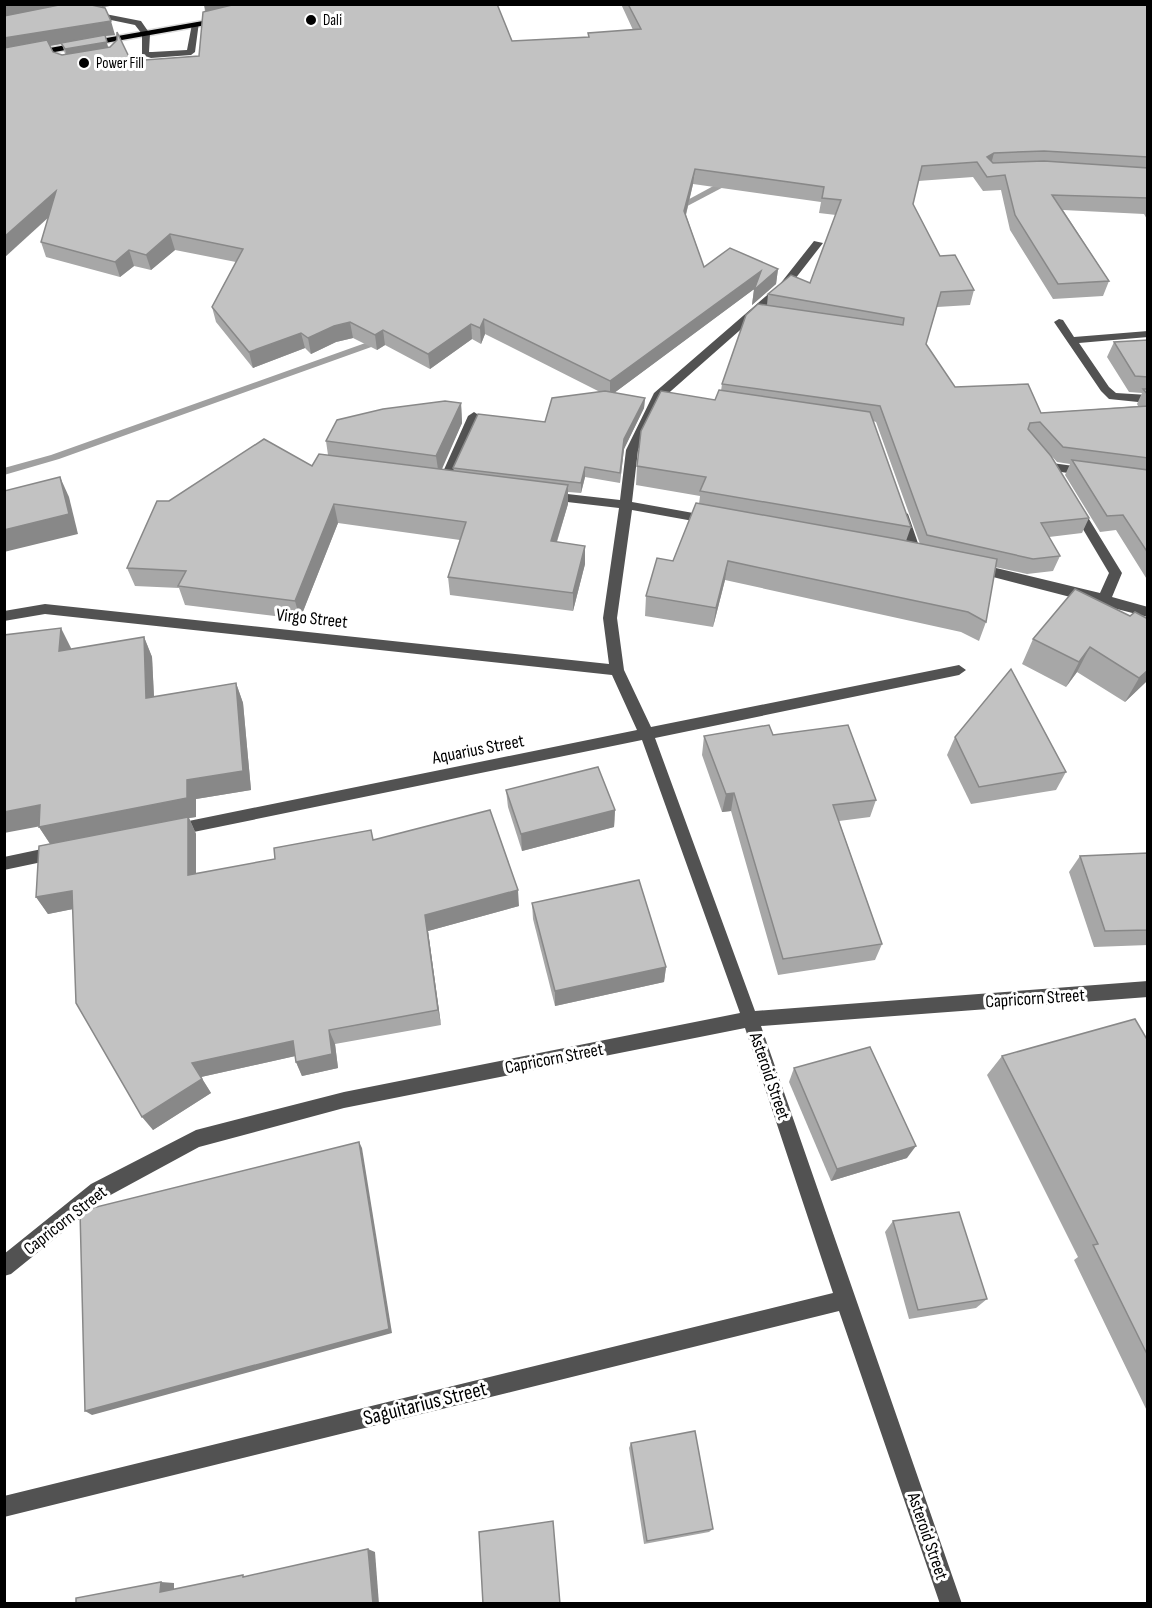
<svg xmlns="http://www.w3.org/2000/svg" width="1152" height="1608" font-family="'Sofia Sans Condensed',sans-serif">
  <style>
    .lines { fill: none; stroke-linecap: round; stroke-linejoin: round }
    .stream { fill: #a0a0a0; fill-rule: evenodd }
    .major-casing { stroke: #dbdbdb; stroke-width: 3 }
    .minor { fill: #525252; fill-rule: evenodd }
    .major { fill: #000; fill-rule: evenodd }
    .wall { fill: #a7a7a7; fill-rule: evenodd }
    .shaded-wall { fill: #888 }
    .building { fill: #c2c2c2; stroke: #888; stroke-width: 1.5 }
    .poi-dot { fill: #000; stroke: #fff; stroke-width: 2 }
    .labels { text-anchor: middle; stroke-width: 6; stroke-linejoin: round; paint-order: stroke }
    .far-poi-label { font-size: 15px; fill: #000; stroke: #fff; text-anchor: start }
    .street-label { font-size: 18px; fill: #000; stroke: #fff }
    .near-street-label { font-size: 21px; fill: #000; stroke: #fff }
  </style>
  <rect width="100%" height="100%" fill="#fff"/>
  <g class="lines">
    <!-- stream -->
    <g class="stream">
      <path d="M730,177l3,1v4l-57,30 -7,-2z"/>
      <path d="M385,336l5,3 -2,2 -329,118 -55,16v-7l47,-13z"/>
    </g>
    <defs>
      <path id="major" d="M220,18l4,2 -1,2 -219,39v-5z"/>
    </defs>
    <!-- major casing -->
    <use href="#major" class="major-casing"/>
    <!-- minor -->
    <g class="minor">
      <path d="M90,11l51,10 9,13 -1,18h3l35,-2 5,-26 7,-2 -4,30 -4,3 -40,3 -9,-3v-21l-7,-9 -48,-10 -1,-2z"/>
      <path d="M814,241l9,2 -35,45 -125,110 -25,52 -6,52 78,14 6,4 -6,4 -78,-14 -15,108 7,52 27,57 308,-62 7,5 -7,5 -304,63 100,273 393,-30v16l-387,29 201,578h-22l-101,-293 -835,206v-21l829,-203 -88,-265 -401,80 -145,39 -94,51 -94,76 -7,2v-22l87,-70 105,-54 148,-38 396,-79 -98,-273 -468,96 -5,-2 -3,-4 3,-4 5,-2 463,-94 -25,-55 -567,-61 -41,7v-10l41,-7 564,60 -6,-46 16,-110 -69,-8 -6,-4 6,-4 70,8 6,-50 28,-57 126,-109z"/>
      <path d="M1059,319l4,1 11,17 74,-6v6l-69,6 30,44 7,6 32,2v8l-39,-4 -8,-8 -47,-69z"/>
      <path d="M474,412l6,4 -29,65 3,3 -6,4 -8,-2 -2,-3 30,-67z"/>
      <path d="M1052,463l36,5 6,4 -6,4 -40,-6v-6z"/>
      <path d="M1077,505l4,1 41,67 -10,24 36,10v10l-178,-46 -1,-3 1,-3 5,-2 125,30 9,-20 -38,-64z"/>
      <path d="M902,510l6,4 14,41 -1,3 -5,1 -6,-4 -14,-41z"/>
      <path d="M56,846l5,2 3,5 -3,5 -57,12v-13z"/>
    </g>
    <!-- major -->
    <use href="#major" class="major"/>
  </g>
  <!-- wall -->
  <g class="wall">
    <path d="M4,4h121l-23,3 13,28 -10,1 3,11 23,14 68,-5 6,-44 -1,-8 308,37 76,-4v-4l45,-3 -12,-26 527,1v216l-4,-7 -81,-4 46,71 -6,15 -50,3 -43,-69 -9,-40 -18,1 -10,-14 -55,4 -5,23 27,52 34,34 -4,15 -33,2 -11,37 29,43 86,26 97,-7 -1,-2 5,-11 -13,-1 -22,-35 7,-15 34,-2v241l-32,-51 -16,2 -35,-57 5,-11 -13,-2 -8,-9 40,65 -7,15 -33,4 11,19 -7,15 -26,3 -32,-7 -9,55 -7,19 -18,-9 -236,-52 -12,47 -68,-11 1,-20 27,-35 26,-57 1,-8 -64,-11 1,-19 78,-66 6,-9 1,-7 45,-79 1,-11 42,-11 26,-68 -17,-2 2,-11 -128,-18 -7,31 18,52 74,2 -2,15 -24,21 2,-16 -140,104 31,5 -1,10 -20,41 -4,34 -35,-6 -4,16 -13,-1v12l-11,38 28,4v18l-12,47 -123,-16 -2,-18 12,-37 -122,-17 -38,96 -115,-14 -6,-17 -44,-2 -8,-18 42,-67 143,-35 16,-11 -2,-14 135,-38 1,20 -21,46 13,2 -1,-3 92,-46 55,-30 -115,-58 -4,10 -9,-5 -42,30 -45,-24 -8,5 -24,-12 -17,4 -25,12 -6,-6 -52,20 -37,-46 -4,-15 24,-45 -61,-12 -24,20 -17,-4 -14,11 -74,-20 -5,-15 7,-24zM62,44l3,10 -3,1 -9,-3 -3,-6zM873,421l3,1 44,122 -14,-3 5,-14z"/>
    <path d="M1075,589l73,91 -23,22 -48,-30 -11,15 -44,-23 11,-25z"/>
    <path d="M144,637l8,20 2,40 82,-14 7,20 8,87 -55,9v18l-7,1 7,16v40l178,-34 145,66 -91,25 13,94 -106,19 3,24 -36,8 -6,-14 -1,-6 -94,21 10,16 -58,37 -80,-221 -25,5 -12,-17 14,-53 -11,-17 32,-179v1z"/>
    <path d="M773,735l103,65 -6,17 -31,4 43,123 -7,16 -97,15 -47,-164 -9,1 -20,-57 2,-19z"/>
    <path d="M955,737l111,35 -10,18 -85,14 -24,-49z"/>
    <path d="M506,790l109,20 -1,17 -92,24 -14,-44z"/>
    <path d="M1148,853v92l-54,2 -25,-75 11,-16z"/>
    <path d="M532,903l134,64 -2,15 -109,24 -22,-87z"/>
    <path d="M1148,1041v372l-74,-153 4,-3 -91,-182 15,-19z"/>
    <path d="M794,1068l113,90 -76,23 -42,-99z"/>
    <path d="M893,1221l94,78 -11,9 -67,11 -24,-87z"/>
    <path d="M631,1443l82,86 -4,3 -65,12 -15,-96z"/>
  </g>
  <!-- shaded-wall -->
  <g class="shaded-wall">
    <path d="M18,4h61l-75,18v-15z"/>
    <path d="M102,4h23l-23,3z"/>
    <path d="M204,4h59l-56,14z"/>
    <path d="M111,21l4,14 -10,1 4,15 -41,8 -3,-10 40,-13 -101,18v-16z"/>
    <path d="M994,153l-4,15 -7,4 4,-15z"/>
    <path d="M695,169l-2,15 -10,42 1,-15z"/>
    <path d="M56,191l5,15 -57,52v-21z"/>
    <path d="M170,234l5,16 -24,20 -5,-15z"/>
    <path d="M129,250l5,16 -14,11 -5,-15z"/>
    <path d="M778,269l-2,15 -24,21 2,-15 3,-3 -147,109v-15l151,-110z"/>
    <path d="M484,319l1,15 -4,10 -1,-16z"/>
    <path d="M350,322l3,16 -17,4 -25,12 -3,-16 26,-12z"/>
    <path d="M471,324l1,15 -42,30 -2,-15z"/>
    <path d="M383,330l2,15 -8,5 -2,-15z"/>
    <path d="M301,333l4,15 -52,20 -4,-16z"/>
    <path d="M645,398l-1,10 -20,41 -4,34 4,-44z"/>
    <path d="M461,403l1,20 -23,53 -3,-20z"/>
    <path d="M585,467v10l-4,16v-10z"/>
    <path d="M60,477l9,20 9,37 -74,18v-22z"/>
    <path d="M568,485v19l-17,56v-19z"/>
    <path d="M334,504l4,19 -38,96 -5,-18z"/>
    <path d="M585,546v18l-12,47v-18z"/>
    <path d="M728,561l-3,19 -12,47 3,-19z"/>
    <path d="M61,628l10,20 -2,23 -10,-20z"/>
    <path d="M144,637l8,20 3,61 -9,-20z"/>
    <path d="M1090,647l-13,25 -11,15 13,-25z"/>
    <path d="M1148,670v10l-23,22 14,-24z"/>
    <path d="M236,683l7,20 8,87 -55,9v18l-7,1 7,16v58l-8,-17 -137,-30 -12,-18 148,-47z"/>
    <path d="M734,793l-3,18 -9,1 4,-18z"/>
    <path d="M40,805l12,19 -48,9v-21z"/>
    <path d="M615,810l-1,17 -92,24 -1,-17z"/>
    <path d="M518,890l1,16 -91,25 13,94 -3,-15 -13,-95z"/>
    <path d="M72,891l11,16 -35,7 -12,-17z"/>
    <path d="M666,967l-2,15 -109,24v-15z"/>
    <path d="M329,1030l6,14 3,24 -36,8 -6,-14z"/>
    <path d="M293,1041l7,14 -99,22 10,16 -58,37 -11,-13 50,-54z"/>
    <path d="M359,1142l3,6 30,185 -300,82 -7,-4z"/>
    <path d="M916,1146l-9,12 -76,23 6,-12z"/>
    <path d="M368,1549l7,3 4,52h-6z"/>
    <path d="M161,1582l13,1v10l-14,-1z"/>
  </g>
  <!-- building -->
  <g class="building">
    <path d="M4,4h14l-14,3z"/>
    <path d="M64,4h23l18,4 6,13 -107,17v-22z"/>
    <path d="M236,4h261l15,37 77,-4 -1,-4 53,-4 -13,-25 520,1v152l-104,-6 -50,2 -7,4 6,6 51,-2 104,7v30l-96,-3 57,86 -51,3 -43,-69 -10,-40 -18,2 -10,-15 -55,4 -9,38 27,52 15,-1 19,35 -33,2 -15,52 29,43 73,-3 13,29 107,-7v52l-85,-11 -23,-25 -10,1 -2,6 23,27 38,62 -48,5 19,33 -27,3 -106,-24 -47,-129 -158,-22 24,-69 12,-11 145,21 1,-7 -6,-1 -130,-23 23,-19 19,8 31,-83 -19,-2 2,-11 -129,-18 -11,42 20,56 26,-19 48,21 -24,21 7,-19 -151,110 -126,-62 -4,9 -9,-4 -43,30 -45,-24 -8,5 -25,-13 -16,4 -26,12 -7,-5 -52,19 -37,-45 31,-58 -73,-15 -24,21 -17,-5 -14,12 -74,-20 15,-51 -52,46v-189l43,-8 6,12 9,3 48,-8 7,-7v-8l14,29 68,-5 4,-44z"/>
    <path d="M105,35l2,7 -42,7 -4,-6z"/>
    <path d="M1148,340v37l-13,-1 -21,-34z"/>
    <path d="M1143,389h5v6z"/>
    <path d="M719,390l151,22 41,115 -211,-36 6,-14 -69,-11 4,-35 20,-40 54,9z"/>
    <path d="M605,391l40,7 -21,41 -4,34 -35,-6 -4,16 -128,-15 25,-54 67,8 7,-24z"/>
    <path d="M445,401l16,2 -25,53 -110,-15 11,-21 46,-11z"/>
    <path d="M264,439l48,27 7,-12 249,31 -17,56 34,5 -12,47 -125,-16 18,-55 -132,-18 -39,97 -117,-15 8,-15 -59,-3 30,-67h12z"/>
    <path d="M1072,460l76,10v83l-25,-38 -16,1z"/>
    <path d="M60,477l9,37 -65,16v-39z"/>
    <path d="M696,503l201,36 100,20 -11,63 -18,-10 -240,-51 -12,47 -70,-12 11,-38 16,3z"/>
    <path d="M1075,589l55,27 5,-4 13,7v51l-9,8 -49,-31 -11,15 -46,-23z"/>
    <path d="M61,628l-2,23 85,-14 2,61 90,-15 7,88 -56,9v18l-148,29 1,-22 -36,7v-177z"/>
    <path d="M1011,669l55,103 -87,15 -24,-50z"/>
    <path d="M769,725l4,10 75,-10 28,75 -43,5 49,139 -99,15 -49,-166 -8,1 -22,-58z"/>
    <path d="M598,767l17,43 -94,24 -15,-44z"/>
    <path d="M490,810l28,80 -93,25 13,95 -109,20 3,24 -36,8 -3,-21 -101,22 10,16 -60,38 -66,-114 -4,-112 -36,6 3,-51 149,-29v58l87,-16 -1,-11 97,-18 2,10z"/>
    <path d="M1148,853v77l-43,1 -25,-75z"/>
    <path d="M639,880l27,87 -111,24 -23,-88z"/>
    <path d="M1135,1019l13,22v315l-55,-111 5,-1 -96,-188z"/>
    <path d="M870,1047l46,99 -79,23 -43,-101z"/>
    <path d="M359,1142l30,187 -304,82 -5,-200z"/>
    <path d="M959,1212l28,87 -69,11 -25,-89z"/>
    <path d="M695,1431l18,98 -66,12 -16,-98z"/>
    <path d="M553,1521l7,83h-77l-4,-72z"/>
    <path d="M368,1549l5,55h-297v-6l85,-16 -1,10 83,-17v2z"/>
  </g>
  <!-- markers -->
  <g class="poi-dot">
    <circle cx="311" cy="20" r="6"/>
    <circle cx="84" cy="63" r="6"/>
  </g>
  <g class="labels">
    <!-- far-poi labels -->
    <g class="far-poi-label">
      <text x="323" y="25">Dali</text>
      <text x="96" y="68">Power Fill</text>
    </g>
    <!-- street labels -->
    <g class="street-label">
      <text transform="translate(312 618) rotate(6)" y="6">Virgo Street</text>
      <text transform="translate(478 749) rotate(-11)" y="6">Aquarius Street</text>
      <text transform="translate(1035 998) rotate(-4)" y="6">Capricorn Street</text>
      <text transform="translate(554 1058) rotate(-11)" y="6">Capricorn Street</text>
      <text transform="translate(770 1076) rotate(71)" y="6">Asteroid Street</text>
      <text transform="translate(65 1220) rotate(-38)" y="6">Capricorn Street</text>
      <text transform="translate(928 1536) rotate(71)" y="6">Asteroid Street</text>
    </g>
    <!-- near-street labels -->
    <g class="near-street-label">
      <text transform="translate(425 1403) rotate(-14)" y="7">Saguitarius Street</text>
    </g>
  </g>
  <!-- border -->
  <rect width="1152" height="1608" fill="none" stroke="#000000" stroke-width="12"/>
</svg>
